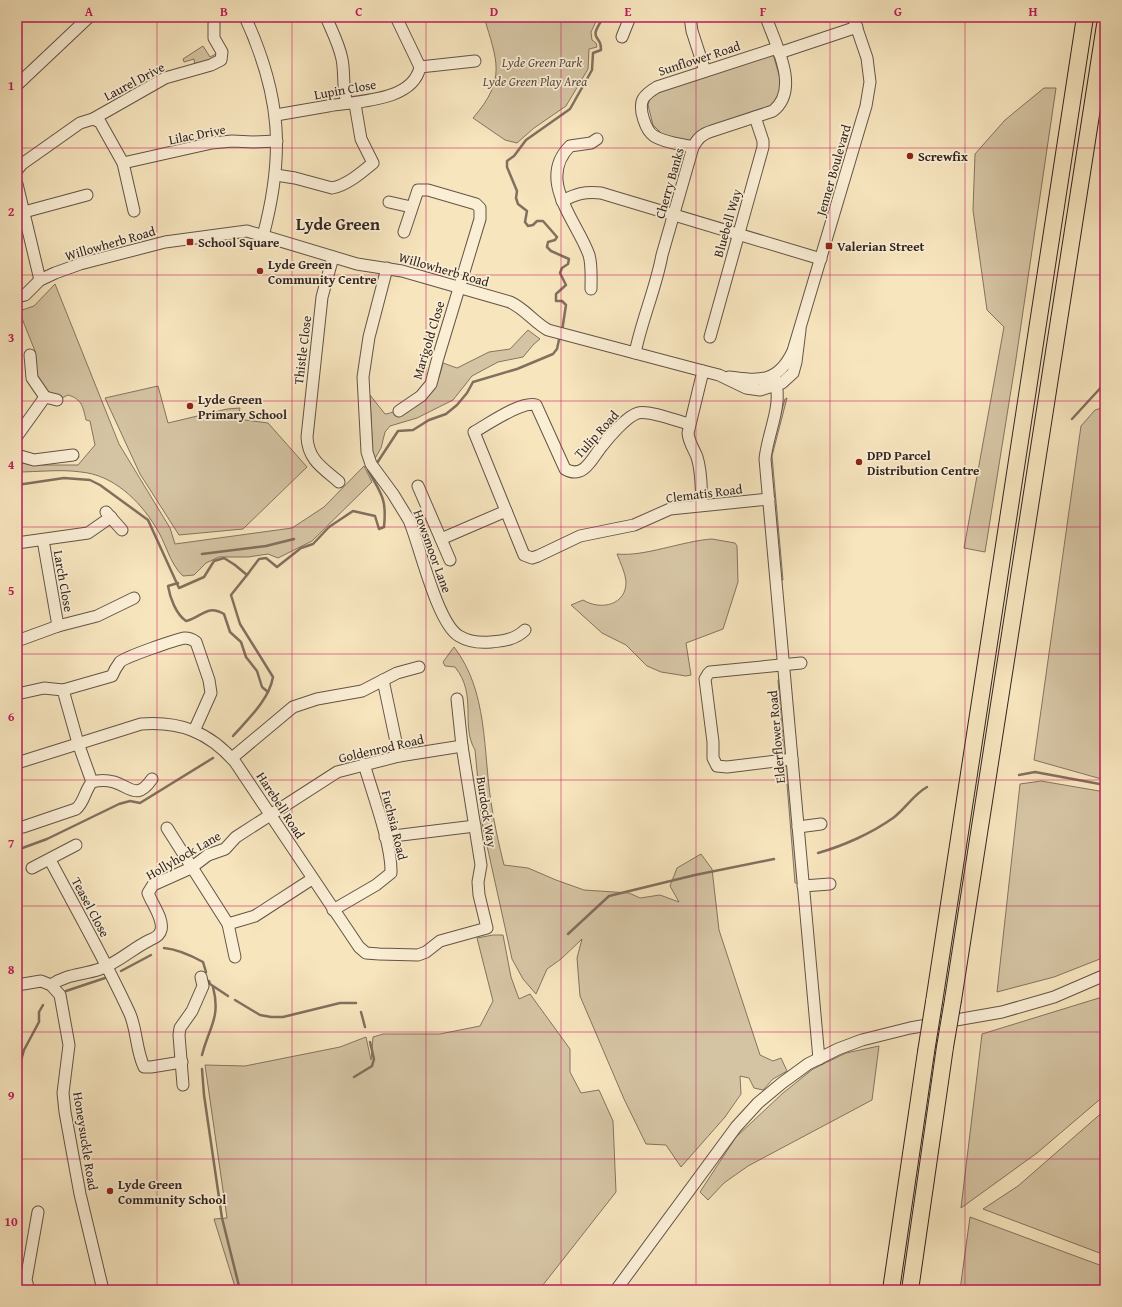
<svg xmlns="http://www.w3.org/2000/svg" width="1122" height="1307" font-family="'Gentium Book Plus',serif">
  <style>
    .green { fill: #d5c4a3; stroke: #837461 }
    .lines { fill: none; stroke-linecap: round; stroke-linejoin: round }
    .stream { stroke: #80705e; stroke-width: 2.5 }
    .minor-casing { stroke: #625447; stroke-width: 13 }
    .highway-casing { stroke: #31241f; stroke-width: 18 }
    .minor { stroke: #faeed5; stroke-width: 11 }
    .highway { stroke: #f7e5be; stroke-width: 16 }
    .highway-bridge-casing { stroke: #31241f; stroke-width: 18; stroke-linecap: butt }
    .highway-bridge { stroke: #f7e5be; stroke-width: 16 }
    .grid { fill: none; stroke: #c2185b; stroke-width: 1; stroke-opacity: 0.55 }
    .poi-dot { fill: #8f2418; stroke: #faeed5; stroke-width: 1.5 }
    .labels { text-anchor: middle; stroke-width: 3.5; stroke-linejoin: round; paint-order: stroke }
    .street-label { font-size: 13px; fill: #31241f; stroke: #faeed5 }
    .park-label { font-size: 13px; font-style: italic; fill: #5a4c40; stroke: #faeed5 }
    .poi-label { font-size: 13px; font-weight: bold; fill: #31241f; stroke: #faeed5; text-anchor: start }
    .district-label { font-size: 17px; font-weight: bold; fill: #31241f; stroke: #faeed5 }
    .neatline { fill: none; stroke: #c2185b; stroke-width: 1.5 }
    .grid-label { font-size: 13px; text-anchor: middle; font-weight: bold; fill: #c2185b }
  </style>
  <rect width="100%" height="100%" fill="#f7e5be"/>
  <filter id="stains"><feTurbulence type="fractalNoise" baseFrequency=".005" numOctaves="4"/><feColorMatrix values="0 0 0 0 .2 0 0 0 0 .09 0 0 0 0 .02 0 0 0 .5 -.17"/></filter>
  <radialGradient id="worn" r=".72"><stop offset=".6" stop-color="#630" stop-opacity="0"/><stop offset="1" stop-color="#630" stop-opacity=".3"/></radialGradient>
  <!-- green -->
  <g class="green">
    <path d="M484,17h114l-7,15 1,8 4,3 1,4 -8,2 -1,20 -22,37 -32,22 -17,15 -12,-3 -32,-22c34,-39 24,-57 11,-101z"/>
    <path d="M203,46l7,11 6,-3 -1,4 -20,8 -1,-7 -10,3 -1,-3z"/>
    <path d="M773,54l9,31 -6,19 -87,40 -27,-10 -9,-9 -5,-20 2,-7 12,-9z"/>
    <path d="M1044,88h12l-40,271 -31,193 -21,-4 40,-221 -17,-17 -14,-100 2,-56 30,-34z"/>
    <path d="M55,284l64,160 51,84 5,16 117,-16 32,-21 40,-41 8,16 -60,59 -34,17 -10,-4 -20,3h-29l-13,6 -12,12 -11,1c-14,-13 -17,-34 -28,-50 -16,-26 -42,-51 -74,-54 -21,-3 -43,0 -64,0v-10l15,3h46l17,-20 -5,-24 -4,-1c-3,-13 -4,-21 -18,-25l-8,4 -9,-4 -9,-9 -6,-11 -1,-24 -16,-40 15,-5z"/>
    <path d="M528,330l12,9 -6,5 -11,13 -25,5 -26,14 -19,24 -36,18 -27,8 -5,6 -4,16 -8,14 -3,-67 15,19c9,0 40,-18 47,-25 6,-6 9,-17 11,-26l14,5 32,-16 21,-3z"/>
    <path d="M158,386l10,37 59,-14 13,-1 -2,11 30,4 39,44 -64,62 -64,6 -39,-61 -35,-76z"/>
    <path d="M787,398l-15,58 11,124h-3l-10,-118 2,-19 13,-44z"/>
    <path d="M1105,407v373l-71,-20 47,-334 14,-16z"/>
    <path d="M712,539l23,4 2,3 1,36 -15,47 -37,14 5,32 -5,1 -25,-4 -14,-6 -21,-21 -24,-12 -31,-28 12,-5c18,11 44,5 43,-19 -1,-9 -6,-19 -9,-27 27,3 65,-13 95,-15z"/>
    <path d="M454,647c34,44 29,103 37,155 3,21 8,43 13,63l24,3 28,12 28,10 45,3 11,5 20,-3 19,7 -9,-16 7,-18 24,-14 11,15 7,61 41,125 13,6 8,-3 6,13 -14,8 -10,11 -9,-2 -5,-10 -9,-2 1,18 -16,23 -44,50 -15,-22 -20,-1 -22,-45 -44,-103 -3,-38 5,-19 -21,20 -14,10 -11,25 -13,-15 -11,-20 -30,-136 -7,-73c-15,-26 3,-54 -20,-83l-10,-1 -2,-4z"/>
    <path d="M780,679l9,102h-3l-8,-101z"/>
    <path d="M1041,781l64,11v165l-51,20 -57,15 23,-208z"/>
    <path d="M787,784h2l9,99h-3z"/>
    <path d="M493,935h10l8,42 8,22 11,-5 40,55v23l11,21 18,-3 14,31 3,71 -77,98h-303l-22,-71 13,-1 -22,-153 40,1 95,-19 26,-10 5,23 2,-23 10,-3h57l40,-8 13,-25 -16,-63z"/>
    <path d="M1099,998l6,7v90l-68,58 -76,55 21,-174z"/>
    <path d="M879,1046l-7,54 -124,66 -24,17 -16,17 -8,-8 36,-55 47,-44 30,-24 33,-16z"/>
    <path d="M1105,1110v145l-122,-46 35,-23z"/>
    <path d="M970,1217l135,50v23h-145z"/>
  </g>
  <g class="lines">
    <!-- stream -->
    <g class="stream">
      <path d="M562,331l4,-26 -4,-4h-6v-7l10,-9 -6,-12 2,-5 6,-4 1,-5 -18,-8 -4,-4 1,-5 7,-2 2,-3 -14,-16h-6l-4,4 -5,1 -3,-4 2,-11 -9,-7 -2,-6 1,-7 -10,-24v-6l7,-5 12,-16 44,-31 22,-39 1,-17 8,-3c0,-6 -1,-8 -4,-12 -5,-6 4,-15 6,-21"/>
      <path d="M1072,419l33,-36"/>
      <path d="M375,466l23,-35 15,-1 16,-10 17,-6 11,-9 10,-12 6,-11 44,-13 36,-15 4,-5 3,-14"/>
      <path d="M17,485l47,-7 26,2 10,5 48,35 31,68 25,-11 10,-16 10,-3 11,7 12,10 12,-16 7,-1 11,9 24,-19 12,-4 16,-17 24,-16 22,5 4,13 5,-2c3,-29 -3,-33 -16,-57l3,-2"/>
      <path d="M202,554l64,-8 28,-7"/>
      <path d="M178,583l-10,3c2,12 8,28 18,35 16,-4 21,-17 38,-7l6,18 11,10 5,15 11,14 5,16 6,5"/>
      <path d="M233,736c15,-17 36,-36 40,-59l-33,-53 -9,-29 16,-20"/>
      <path d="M1019,775l16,-3 70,13"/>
      <path d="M17,850l30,-11 72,-35 11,-3 10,2 73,-45"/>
      <path d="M818,853c25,-7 54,-20 75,-35 13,-10 20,-23 34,-31"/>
      <path d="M568,934l41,-38 86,-21 79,-16"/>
      <path d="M164,948c12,1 28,8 39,14l3,10"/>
      <path d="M121,971l30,-16"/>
      <path d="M209,981l1,3 18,12"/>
      <path d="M66,991l39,-13"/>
      <path d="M235,1000l25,15 11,2h12l57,-14h16"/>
      <path d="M361,1012l4,15"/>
      <path d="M202,1055c7,-28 19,-37 11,-68"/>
      <path d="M202,1069l2,26 18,123 18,72"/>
      <path d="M17,1074l7,-24 15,-28v-10l4,-7"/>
      <path d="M354,1077l18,-11 2,-7 -4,-17"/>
    </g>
    <defs>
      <g id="minor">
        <path d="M245,17c36,78 40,137 18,219"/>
        <path d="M326,17c6,14 13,27 16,42 3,15 0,29 5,44"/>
        <path d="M396,17l24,50"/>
        <path d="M690,17l2,14 13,40"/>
        <path d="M622,37l8,-20"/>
        <path d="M779,53l78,-26"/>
        <path d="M17,85l72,-68"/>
        <path d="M276,115c17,-3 35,-6 52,-9 28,-5 85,-4 92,-39l55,-6"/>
        <path d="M93,119l72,-41 46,-13 10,-5 1,-8 -8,-14v-14"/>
        <path d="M693,147c-12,-3 -28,-4 -39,-11 -8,-5 -16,-27 -11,-37 3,-5 9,-9 14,-12l120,-39"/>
        <path d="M123,163l89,-20 20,-2 21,1 24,-1"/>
        <path d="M17,170l5,-6 58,-41 13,-4 7,3 23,41 11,48"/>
        <path d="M276,175l19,3 37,10c15,-3 29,-15 41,-25l-12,-24 -6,-35"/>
        <path d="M17,184l23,96"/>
        <path d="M562,201c14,-7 23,-10 39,-8l220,66"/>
        <path d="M389,202l22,5"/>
        <path d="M24,212l63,-17"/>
        <path d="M333,257l-11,40 -15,140c1,23 16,31 32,45"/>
        <path d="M387,268l-18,69 -6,40 4,75 4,12 22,30 16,26c11,26 28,103 50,116 10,6 21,7 32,6 13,-1 25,-3 34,-12"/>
        <path d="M591,289c0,-11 1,-24 -2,-34 -12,-34 -53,-75 -19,-109l21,-3 6,-4"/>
        <path d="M17,297l8,-2 15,-15 15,-7 25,-9 85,-22 82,-11 110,33 45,7 108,31c15,7 24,20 38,28l155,41 16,4 27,13 14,2 22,-7 11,-10 3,-11 4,-32"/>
        <path d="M710,337l53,-190v-6l-8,-24"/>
        <path d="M635,353c7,-34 21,-65 27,-98l31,-108c5,-9 9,-13 19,-16l61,-20c28,-22 2,-67 -7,-94"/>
        <path d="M774,375c10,30 -6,55 -9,84l54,600"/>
        <path d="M729,377c31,4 49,6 64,-26l73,-245 4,-24 -3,-24 -14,-41"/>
        <path d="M45,397l12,3"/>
        <path d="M399,411l22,-15 10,-12 6,-23 43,-142v-11l-4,-4 -48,-14h-10l-14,42"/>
        <path d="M689,424c-12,-3 -40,-14 -51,-11 -11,3 -29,24 -36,33 -10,12 -18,34 -37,23l-29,-64c-14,-5 -49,20 -62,27l50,123 8,3 6,-2 42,-20 54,-11 36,-16 99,-10"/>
        <path d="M17,436l28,-39 -13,-19 -2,-23"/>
        <path d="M17,455l17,5 39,-5"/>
        <path d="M418,486l32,74"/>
        <path d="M702,505c-1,-15 0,-33 -5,-48 -3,-8 -8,-14 -9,-24l15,-62"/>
        <path d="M106,512l16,18"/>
        <path d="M441,539l65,-28"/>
        <path d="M43,540l15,86"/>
        <path d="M17,543l71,-10 23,-16"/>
        <path d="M17,641l41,-15 39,-10 37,-18"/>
        <path d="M383,680l16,76"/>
        <path d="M63,690l49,-14c2,-5 5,-10 8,-14 5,-5 57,-23 65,-24 5,0 7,1 11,4l13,38 2,13 -17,38"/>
        <path d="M17,694l27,-6 19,2 15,53 14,39c-7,8 -8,21 -16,27l-53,18"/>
        <path d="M232,758l61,-51 24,-8 45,-8 35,-18 22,-6"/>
        <path d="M792,759l-65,8 -10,-1 -4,-8v-16l-8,-63 3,-5 2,-2 91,-9"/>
        <path d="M17,763l124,-39c39,-3 68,8 94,38l124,185 7,6 13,1 39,1 8,-3 14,-11 47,-13 -8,-33 -1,-13 3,-17 -19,-119 -5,-47"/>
        <path d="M92,782c7,-2 15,-2 22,0 18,6 23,18 38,-3"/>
        <path d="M798,827l23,-3"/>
        <path d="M167,828l61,96 7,33"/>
        <path d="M385,837l90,-11"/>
        <path d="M50,860c27,51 56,101 80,154 7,17 6,36 14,53h7l31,-5"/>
        <path d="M32,868l44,-23"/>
        <path d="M803,886l27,-2"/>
        <path d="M333,910l43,-25 15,-12c1,-28 -19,-81 -27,-109"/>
        <path d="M228,924l27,-8 57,-37"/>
        <path d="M17,985l24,-4 10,4 9,10 9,50 -6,48 2,19 15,82 23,96"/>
        <path d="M51,985c16,-11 32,-10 49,-16 18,-6 33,-21 50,-29 5,-2 10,-5 11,-10 3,-11 -9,-26 -13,-37l5,-8 38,-17 17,-13 17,-6 11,-12 101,-65 62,-16 63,-10"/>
        <path d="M183,1085l-4,-50 1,-7 12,-17 11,-25 -2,-9"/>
        <path d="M29,1290l-3,-10 12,-68"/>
        <path d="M616,1290l120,-163 22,-24 24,-20 26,-19 30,-15 24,-9 48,-12 92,-16 52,-15 51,-22"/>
      </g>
      <g id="highway">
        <path d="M953,1000l152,-975"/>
        <path d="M934,1002l151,-985"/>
        <path d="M891,1290l35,-238"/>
        <path d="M910,1290l35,-243"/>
      </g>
    </defs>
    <!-- minor casing -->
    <use href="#minor" class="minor-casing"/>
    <!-- highway casing -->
    <use href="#highway" class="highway-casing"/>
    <!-- minor -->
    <use href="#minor" class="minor"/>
    <!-- highway -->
    <use href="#highway" class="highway"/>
    <defs>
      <g id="highway-bridge">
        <path d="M945,1047l8,-47"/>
        <path d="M926,1052l8,-50"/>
      </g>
    </defs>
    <!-- highway-bridge casing -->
    <use href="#highway-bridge" class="highway-bridge-casing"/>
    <!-- highway-bridge -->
    <use href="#highway-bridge" class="highway-bridge"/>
  </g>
  <!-- grid -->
  <path class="grid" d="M157,17v1273M292,17v1273M426,17v1273M561,17v1273M696,17v1273M830,17v1273M965,17v1273M17,148h1088M17,275h1088M17,401h1088M17,527h1088M17,654h1088M17,780h1088M17,906h1088M17,1032h1088M17,1159h1088"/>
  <!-- markers -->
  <g class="poi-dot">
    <circle cx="910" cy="156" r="4"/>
    <rect x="186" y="238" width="8" height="8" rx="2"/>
    <rect x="825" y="242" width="8" height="8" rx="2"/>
    <circle cx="260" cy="271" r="4"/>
    <circle cx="190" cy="406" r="4"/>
    <circle cx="859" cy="462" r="4"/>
    <circle cx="110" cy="1191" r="4"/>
  </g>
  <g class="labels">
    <!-- street labels -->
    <g class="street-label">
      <text transform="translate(699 58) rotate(-18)" y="5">Sunflower Road</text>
      <text transform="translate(134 81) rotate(-28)" y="5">Laurel Drive</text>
      <text transform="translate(345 89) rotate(-10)" y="5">Lupin Close</text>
      <text transform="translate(197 134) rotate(-11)" y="5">Lilac Drive</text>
      <text transform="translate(833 170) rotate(-74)" y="5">Jenner Boulevard</text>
      <text transform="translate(669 183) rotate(-74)" y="5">Cherry Banks</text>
      <text transform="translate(727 223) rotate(-74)" y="5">Bluebell Way</text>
      <text transform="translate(110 243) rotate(-16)" y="5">Willowherb Road</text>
      <text transform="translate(444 269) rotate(16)" y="5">Willowherb Road</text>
      <text transform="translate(428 340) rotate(-73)" y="5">Marigold Close</text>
      <text transform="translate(302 350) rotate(-83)" y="5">Thistle Close</text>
      <text transform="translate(596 434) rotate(-48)" y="5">Tulip Road</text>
      <text transform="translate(704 493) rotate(-7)" y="5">Clematis Road</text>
      <text transform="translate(433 551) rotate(70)" y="5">Howsmoor Lane</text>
      <text transform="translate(64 581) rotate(80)" y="5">Larch Close</text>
      <text transform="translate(776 737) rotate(-95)" y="5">Elderflower Road</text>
      <text transform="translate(381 748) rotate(-13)" y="5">Goldenrod Road</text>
      <text transform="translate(281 805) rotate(57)" y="5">Harebell Road</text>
      <text transform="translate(487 812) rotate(81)" y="5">Burdock Way</text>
      <text transform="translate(395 825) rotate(76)" y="5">Fuchsia Road</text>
      <text transform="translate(183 855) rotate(-30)" y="5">Hollyhock Lane</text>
      <text transform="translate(91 907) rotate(62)" y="5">Teasel Close</text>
      <text transform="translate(86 1141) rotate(81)" y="5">Honeysuckle Road</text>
    </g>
    <!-- park labels -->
    <g class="park-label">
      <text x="542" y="67">Lyde Green Park</text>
      <text x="535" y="86">Lyde Green Play Area</text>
    </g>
    <!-- poi labels -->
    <g class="poi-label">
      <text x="918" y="161">Screwfix</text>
      <text x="198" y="247">School Square</text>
      <text x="837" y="251">Valerian Street</text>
      <text x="268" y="269">Lyde Green<tspan x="268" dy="15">Community Centre</tspan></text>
      <text x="198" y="404">Lyde Green<tspan x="198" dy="15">Primary School</tspan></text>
      <text x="867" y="460">DPD Parcel<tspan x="867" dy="15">Distribution Centre</tspan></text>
      <text x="118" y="1189">Lyde Green<tspan x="118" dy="15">Community School</tspan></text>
    </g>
    <!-- district labels -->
    <g class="district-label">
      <text x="338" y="230">Lyde Green</text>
    </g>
  </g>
  <!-- margin -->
  <rect width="1122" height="1307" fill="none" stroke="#f7e5be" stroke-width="44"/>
  <rect x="22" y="22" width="1078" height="1263" class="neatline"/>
  <g class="grid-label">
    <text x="89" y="16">A</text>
    <text x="224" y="16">B</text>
    <text x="359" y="16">C</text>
    <text x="494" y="16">D</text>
    <text x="628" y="16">E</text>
    <text x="763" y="16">F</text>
    <text x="898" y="16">G</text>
    <text x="1033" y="16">H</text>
    <text x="11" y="90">1</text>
    <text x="11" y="216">2</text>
    <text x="11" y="342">3</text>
    <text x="11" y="469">4</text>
    <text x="11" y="595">5</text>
    <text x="11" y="721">6</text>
    <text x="11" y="848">7</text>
    <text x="11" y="974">8</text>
    <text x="11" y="1100">9</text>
    <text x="11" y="1226">10</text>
  </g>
  <rect width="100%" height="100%" filter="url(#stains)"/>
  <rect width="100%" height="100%" fill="url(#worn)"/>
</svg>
